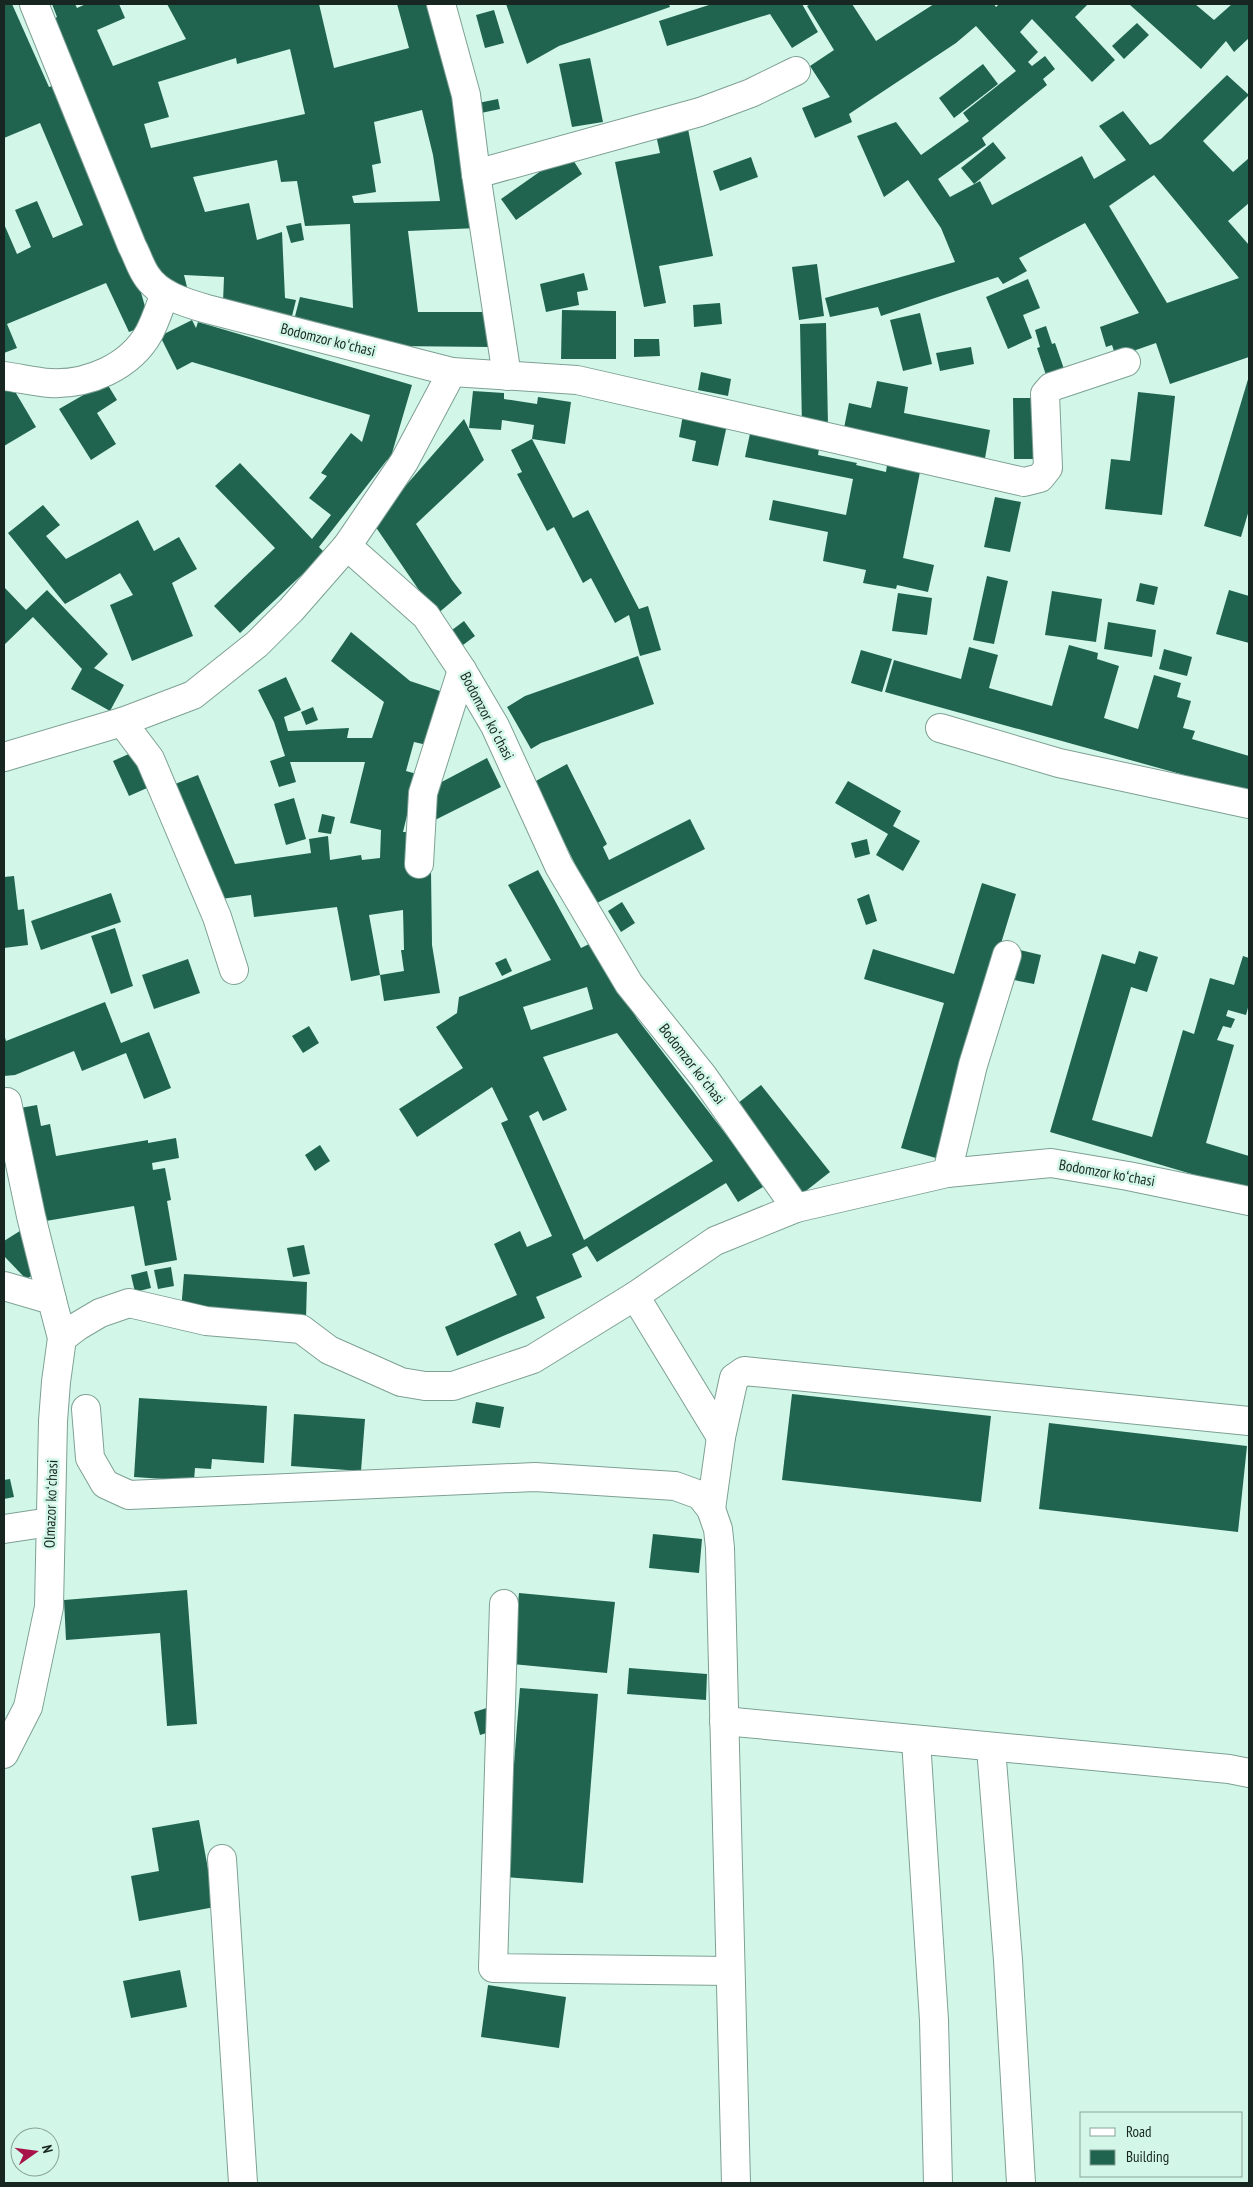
<svg xmlns="http://www.w3.org/2000/svg" width="1253" height="2187" font-family="'PT Sans Narrow',sans-serif">
  <style>
    .building { fill: #206450; fill-rule: evenodd }
    .lines { fill: none; stroke-linecap: round; stroke-linejoin: round }
    .minor-casing { stroke: #7ea094; stroke-width: 30 }
    .minor { stroke: #fff; stroke-width: 28 }
    .labels { text-anchor: middle; stroke-width: 5; stroke-linejoin: round; paint-order: stroke }
    .street-label { font-size: 15px; fill: #182621; stroke: #d2f7e9 }
  </style>
  <rect width="100%" height="100%" fill="#d2f7e9"/>
  <!-- building -->
  <g class="building">
    <path d="M4,4h8l37,83 9,-3 70,163 22,77 -21,8 -23,-49 -99,41 10,24 -13,5v-129l13,30 14,-7 -16,-37 22,-9 16,37 30,-13 -43,-102 -36,15z"/>
    <path d="M52,4h23l2,4 9,-4h33l6,14 -28,12 16,36 73,-27 -19,-35h152l15,64 75,-20 -12,-44h36l19,68 26,156 -70,3 10,81h70l2,35 -96,-1 -100,-26 6,-23 53,11 -3,-84 -45,2 -8,-45 -16,1 -4,-22 -84,17 12,35 44,-9 8,37 25,-8 3,66 11,2 -6,24 -67,-22 1,-25 -40,-2 4,16 -25,-5 -10,-26 -99,-241 3,-2zM290,49l15,65 -154,34 -7,-24 25,-7 -11,-35 78,-24 1,6zM422,110l11,45 7,46 -86,2 -2,-7 24,-4 -4,-27 9,-2 -7,-41z"/>
    <path d="M506,4h163l1,3 -111,39 -32,18z"/>
    <path d="M712,4h90l16,28 -26,16 -22,-34 -103,32 -8,-25z"/>
    <path d="M811,4h41l24,37 58,-37h60l2,3 3,-3h89l-13,13 40,43 -23,22 -60,-63 -12,13 18,20 -10,10 4,4 13,-10 10,13 -12,10 4,6 -65,53 4,7 -48,34 12,18 30,-16 12,24 90,-49 12,23 32,-19 -27,-34 24,-15 27,34 11,-6 66,-64 22,20 -46,46 30,31 16,-14v45l-21,18 21,24v112l-79,27 -14,-41 -40,14 -4,-12 -6,2 -6,-20 39,-14 -54,-90 -66,35 8,13 -24,13 -5,-7 -117,39 -3,-9 -48,10 -5,-19 130,-36 -14,-34 -33,-48 -24,17 -27,-61 39,-14 25,33 48,-34 -6,-8 53,-42 -40,-45 -20,17 -107,71 3,8 -37,16 -13,-30 28,-11 -20,-31 24,-16 -27,-44zM1154,175l24,29 61,74 -72,25 -58,-97z"/>
    <path d="M1129,4h66l19,16 18,-16h17v34l-15,14 -8,-11 -25,28z"/>
    <path d="M494,10l10,33 -19,5 -9,-33z"/>
    <path d="M1137,23l12,12 -25,24 -12,-13z"/>
    <path d="M590,58l13,64 -31,5 -13,-63z"/>
    <path d="M983,64l15,20 -44,34 -15,-20z"/>
    <path d="M498,99l2,10 -19,4 -3,-10z"/>
    <path d="M688,129l25,127 -54,10 7,37 -22,4 -29,-145 45,-9 -4,-18z"/>
    <path d="M993,142l13,16 -32,26 -13,-16z"/>
    <path d="M568,152l14,22 -66,46 -15,-21z"/>
    <path d="M751,157l7,20 -38,14 -7,-20z"/>
    <path d="M301,223l3,17 -13,3 -5,-17z"/>
    <path d="M817,264l7,52 -25,4 -7,-53z"/>
    <path d="M584,273l4,17 -11,2 2,13 -33,7 -6,-28z"/>
    <path d="M1028,279l12,29 -17,7 9,23 -24,11 -22,-52z"/>
    <path d="M720,303l2,21 -28,3 -1,-22z"/>
    <path d="M562,310l54,1v48h-55z"/>
    <path d="M920,313l12,51 -29,7 -13,-51z"/>
    <path d="M192,320l4,8 2,-6 214,63 -22,75h-3l-68,87 6,6 -85,80 -26,-27 61,-58 -60,-62 25,-23 72,76 19,-24 -22,-17 18,-22 -6,-3 30,-40 11,9 8,-27 -178,-53 -15,8 -17,-34z"/>
    <path d="M826,323l2,103 -26,1 -2,-103z"/>
    <path d="M1046,326l6,18 3,-1 9,26 -18,6 -9,-27 3,-1 -5,-17z"/>
    <path d="M634,339h25l1,17 -26,1z"/>
    <path d="M971,347l3,17 -34,7 -4,-18z"/>
    <path d="M701,372l30,7 -3,17 -30,-6z"/>
    <path d="M1249,376v134l-8,27 -37,-11z"/>
    <path d="M877,381l31,6 -4,26 86,17 -6,34 -141,-31 6,-30 22,5z"/>
    <path d="M106,382l11,18 -20,13 19,31 -25,16 -32,-51z"/>
    <path d="M10,383l26,44 -32,19v-60z"/>
    <path d="M473,391l31,2v6l33,5 1,-7 33,5 -6,42 -33,-5 41,79 15,-8 51,99 9,-3 13,44 -21,6 -11,-41 -14,8 -24,-45 -8,5 -29,-56 -7,4 -30,-57 5,-2 -11,-22 21,-11 2,-14 -32,-5 -1,10 -32,-2z"/>
    <path d="M1138,392l37,4 -13,119 -57,-6 6,-50 19,2z"/>
    <path d="M1013,398h26l1,61h-26z"/>
    <path d="M683,415l44,10 -9,41 -26,-5 4,-20 -17,-4z"/>
    <path d="M464,419l20,41 -68,64 36,56 10,13 -26,22 -63,-92z"/>
    <path d="M751,429l69,14 -2,12 39,8 -1,2 30,7 1,-7 33,7 -17,86 31,7 -6,27 -31,-7 -1,4 -33,-6 3,-13 -43,-9 5,-29 -59,-12 4,-20 73,15 7,-36 -108,-22z"/>
    <path d="M995,497l26,5 -11,50 -26,-5z"/>
    <path d="M43,505l17,20 -14,11 20,23 72,-39 16,31 25,-14 18,32 -25,14 21,53 -61,25 -22,-56 23,-10 -13,-22 -55,31 -57,-71z"/>
    <path d="M987,576l21,5 -14,63 -21,-4z"/>
    <path d="M1140,583l18,4 -4,18 -18,-4z"/>
    <path d="M4,587l22,23 21,-20 61,64 -14,14 30,17 -14,26 -39,-22 11,-20 -49,-52 -29,28z"/>
    <path d="M1229,590l20,6v47l-33,-9z"/>
    <path d="M1052,591l50,8 -6,43 -51,-7z"/>
    <path d="M898,593l34,5 -5,37 -35,-4z"/>
    <path d="M464,621l11,15 -16,12 -11,-15z"/>
    <path d="M1108,622l48,8 -4,27 -48,-8z"/>
    <path d="M351,632l59,49 33,11 -16,53 -13,-3 -8,29 11,3 -14,58h8l-1,40 21,-1 1,74 8,48 -56,8 -4,-26 24,-4 -3,-21h3l-1,-40 -34,5 11,60 -29,6 -14,-74 -83,10 -3,-22 -30,4 -51,-113 28,-11 37,89 76,-11 -2,-14 19,-3 2,24 31,-5 1,5 18,-2 1,-28 -31,-7 15,-61h-75l6,20 -17,5 -9,-26 15,-5 -11,-34 -16,-32 28,-13 15,33 -17,7 4,14 61,-3 -2,10h25l12,-36 -53,-41z"/>
    <path d="M1069,645l29,8 -1,6 22,7 -15,52 34,11 16,-54 27,8 -4,14 14,4 -8,27 12,3 -3,8 57,17v37l-364,-101 9,-32 67,19 8,-32 29,8 -9,33 63,18z"/>
    <path d="M1164,649l28,8 -5,19 -28,-7z"/>
    <path d="M861,650l31,9 -10,33 -31,-9z"/>
    <path d="M638,656l16,48 -113,39 -10,6 -24,-42 18,-11z"/>
    <path d="M313,707l5,13 -12,5 -5,-13z"/>
    <path d="M131,753l16,35 -18,8 -16,-35z"/>
    <path d="M487,758l14,29 -68,34 3,-36z"/>
    <path d="M567,764l40,80 -4,3 6,13 81,-41 15,30 -110,55 -61,-122z"/>
    <path d="M848,781l53,30 -8,15 27,15 -17,30 -27,-16 12,-21 -53,-31z"/>
    <path d="M294,798l12,41 -20,6 -12,-41z"/>
    <path d="M322,814l13,3 -4,17 -13,-2z"/>
    <path d="M867,839l3,15 -15,4 -4,-15z"/>
    <path d="M538,870l43,78 14,-7 29,57 14,22 97,126 28,41 -25,15 -12,-19 -129,79 -10,-16 -15,8 10,23 -46,20 9,21 -88,38 -12,-29 72,-32 -23,-51 26,-13 7,16 25,-11 -51,-113 7,-3 -16,-33 -75,50 -18,-28 64,-41 -27,-41 21,-14 2,-16 92,-37 -43,-75zM587,987l6,22 -62,21 -8,-23zM617,1033l96,128 -129,79 -55,-124 9,-5 5,10 24,-11 -24,-53z"/>
    <path d="M14,876l4,34 6,-1 4,36 -24,3v-71z"/>
    <path d="M982,883l34,11 -80,264 -35,-10 43,-145 -80,-24 9,-30 81,25z"/>
    <path d="M111,893l10,29 -80,28 -10,-29z"/>
    <path d="M869,894l8,27 -11,4 -9,-26z"/>
    <path d="M622,902l13,21 -14,9 -13,-21z"/>
    <path d="M115,928l18,58 -22,8 -20,-58z"/>
    <path d="M1020,950l21,5 -7,29 -20,-4z"/>
    <path d="M1139,951l19,6 -11,35 -16,-5 -39,133 60,17 31,-107 11,4 16,-56 24,7 9,-29 6,2v46l-3,11 -18,-5 -2,6 9,3 -4,9 -8,-2 -6,14 17,5 -28,98 43,13v35l-199,-59 52,-178 33,10z"/>
    <path d="M506,958l6,13 -10,5 -7,-13z"/>
    <path d="M188,959l12,34 -46,16 -12,-34z"/>
    <path d="M105,1002l16,41 28,-11 22,56 -27,11 -18,-46 -44,18 -8,-20 -59,24 -11,1v-42l2,7z"/>
    <path d="M309,1026l10,17 -16,10 -11,-17z"/>
    <path d="M761,1085l69,87 -28,22 -69,-87z"/>
    <path d="M37,1105l4,21 9,-2 6,32 92,-16v3l28,-5 3,20 -27,5 1,7 12,-2 6,32 -4,1 10,59 -32,6 -11,-60 -94,16 -20,-114z"/>
    <path d="M320,1145l10,16 -15,10 -10,-16z"/>
    <path d="M23,1229l14,44 -11,6 -22,-23v-15z"/>
    <path d="M304,1245l6,29 -17,3 -6,-29z"/>
    <path d="M171,1267l3,19 -16,3 -4,-19z"/>
    <path d="M147,1271l4,17 -16,4 -4,-17z"/>
    <path d="M184,1274l123,8 -1,37 -125,-8z"/>
    <path d="M792,1394l199,22 -10,86 -199,-22z"/>
    <path d="M139,1398l128,8 -3,57 -52,-4 -1,10 -16,-1 -1,13 -60,-4z"/>
    <path d="M476,1402l28,5 -4,21 -28,-5z"/>
    <path d="M294,1414l71,5 -4,52 -70,-5z"/>
    <path d="M1049,1423l198,23 -9,86 -199,-23z"/>
    <path d="M10,1479l4,18 -10,2v-19z"/>
    <path d="M653,1534l49,5 -3,34 -50,-5z"/>
    <path d="M187,1590l10,134 -30,2 -7,-93 -94,7 -2,-40z"/>
    <path d="M519,1593l96,9 -8,71 -95,-9z"/>
    <path d="M629,1668l78,6 -1,26 -79,-6z"/>
    <path d="M520,1688l78,6 -15,189 -78,-6z"/>
    <path d="M490,1707l6,23 -16,5 -6,-23z"/>
    <path d="M199,1820l16,87 -76,14 -8,-45 28,-5 -7,-43z"/>
    <path d="M180,1970l7,37 -56,11 -8,-37z"/>
    <path d="M488,1985l78,12 -7,51 -78,-11z"/>
  </g>
  <g class="lines">
    <defs>
      <g id="minor">
        <path d="M34,4l98,242c5,9 8,20 14,29 12,20 40,28 61,34l245,63 -48,90 -57,84 79,70 36,54 33,56 64,140 70,118 74,92 93,132 151,-35 104,-10 77,13 121,25"/>
        <path d="M441,4l25,91 10,79 31,202"/>
        <path d="M476,174l224,-62 51,-19 45,-22"/>
        <path d="M452,372l125,8 447,102 16,-4 8,-10 -3,-74 6,-7 75,-25"/>
        <path d="M4,376c15,2 31,6 46,7 38,2 80,-16 99,-50 7,-13 11,-27 16,-40"/>
        <path d="M122,722l28,37 67,158 17,53"/>
        <path d="M940,728l119,35 190,41"/>
        <path d="M4,757l118,-35 71,-27 64,-51 34,-34 56,-64"/>
        <path d="M419,864l4,-71 39,-123"/>
        <path d="M7,1102l24,114 21,84"/>
        <path d="M947,1173l26,-108 34,-110"/>
        <path d="M4,1286l48,14 10,38 -6,44 -3,39 -4,186 -21,100 -24,47"/>
        <path d="M635,1296l86,141"/>
        <path d="M62,1338l16,-12 22,-13 29,-10 77,18 95,8 28,21 72,32 24,4h28l80,-27 102,-63 80,-55 81,-33"/>
        <path d="M86,1409l4,49 15,26 24,11 406,-18 140,9 25,9 11,14 7,20 2,19 16,635"/>
        <path d="M711,1509l10,-72 13,-59 10,-7 505,50"/>
        <path d="M4,1529l46,-7"/>
        <path d="M504,1604l-11,364 237,3"/>
        <path d="M724,1721l505,48 20,4"/>
        <path d="M916,1740l18,280 4,163"/>
        <path d="M991,1748l17,212 13,223"/>
        <path d="M222,1859l21,324"/>
      </g>
    </defs>
    <!-- minor casing -->
    <use href="#minor" class="minor-casing"/>
    <!-- minor -->
    <use href="#minor" class="minor"/>
  </g>
  <g class="labels">
    <!-- street labels -->
    <g class="street-label">
      <text transform="translate(328 340) rotate(14)" y="5">Bodomzor koʻchasi</text>
      <text transform="translate(487 716) rotate(62)" y="5">Bodomzor koʻchasi</text>
      <text transform="translate(692 1064) rotate(52)" y="5">Bodomzor koʻchasi</text>
      <text transform="translate(1107 1173) rotate(10)" y="5">Bodomzor koʻchasi</text>
      <text transform="translate(51 1504) rotate(-88)" y="5">Olmazor koʻchasi</text>
    </g>
  </g>
  <!-- border -->
  <rect width="1253" height="2187" fill="none" stroke="#182621" stroke-width="10"/>
  <!-- legend -->
  <rect x="1080" y="2112" width="162" height="65" fill="#d2f7e9" stroke="#88a399"/>
  <rect x="1090" y="2128" width="25" height="8" fill="#ffffff" stroke="#88a399"/>
  <text x="1126" y="2137" font-size="15" fill="#182621">Road</text>
  <rect x="1090" y="2150" width="25" height="15" fill="#206450" stroke="#88a399"/>
  <text x="1126" y="2162" font-size="15" fill="#182621">Building</text>
  <!-- north arrow -->
  <g transform="translate(35 2152) rotate(76)"><circle r="24" fill="#d2f7e9" stroke="#88a399"/>
  <path d="M0-4L9 19L0 12L-9 19Z" fill="#a81349"/>
  <text y="-8" font-size="14" font-weight="bold" text-anchor="middle" fill="#182621">N</text>
  </g>
</svg>
